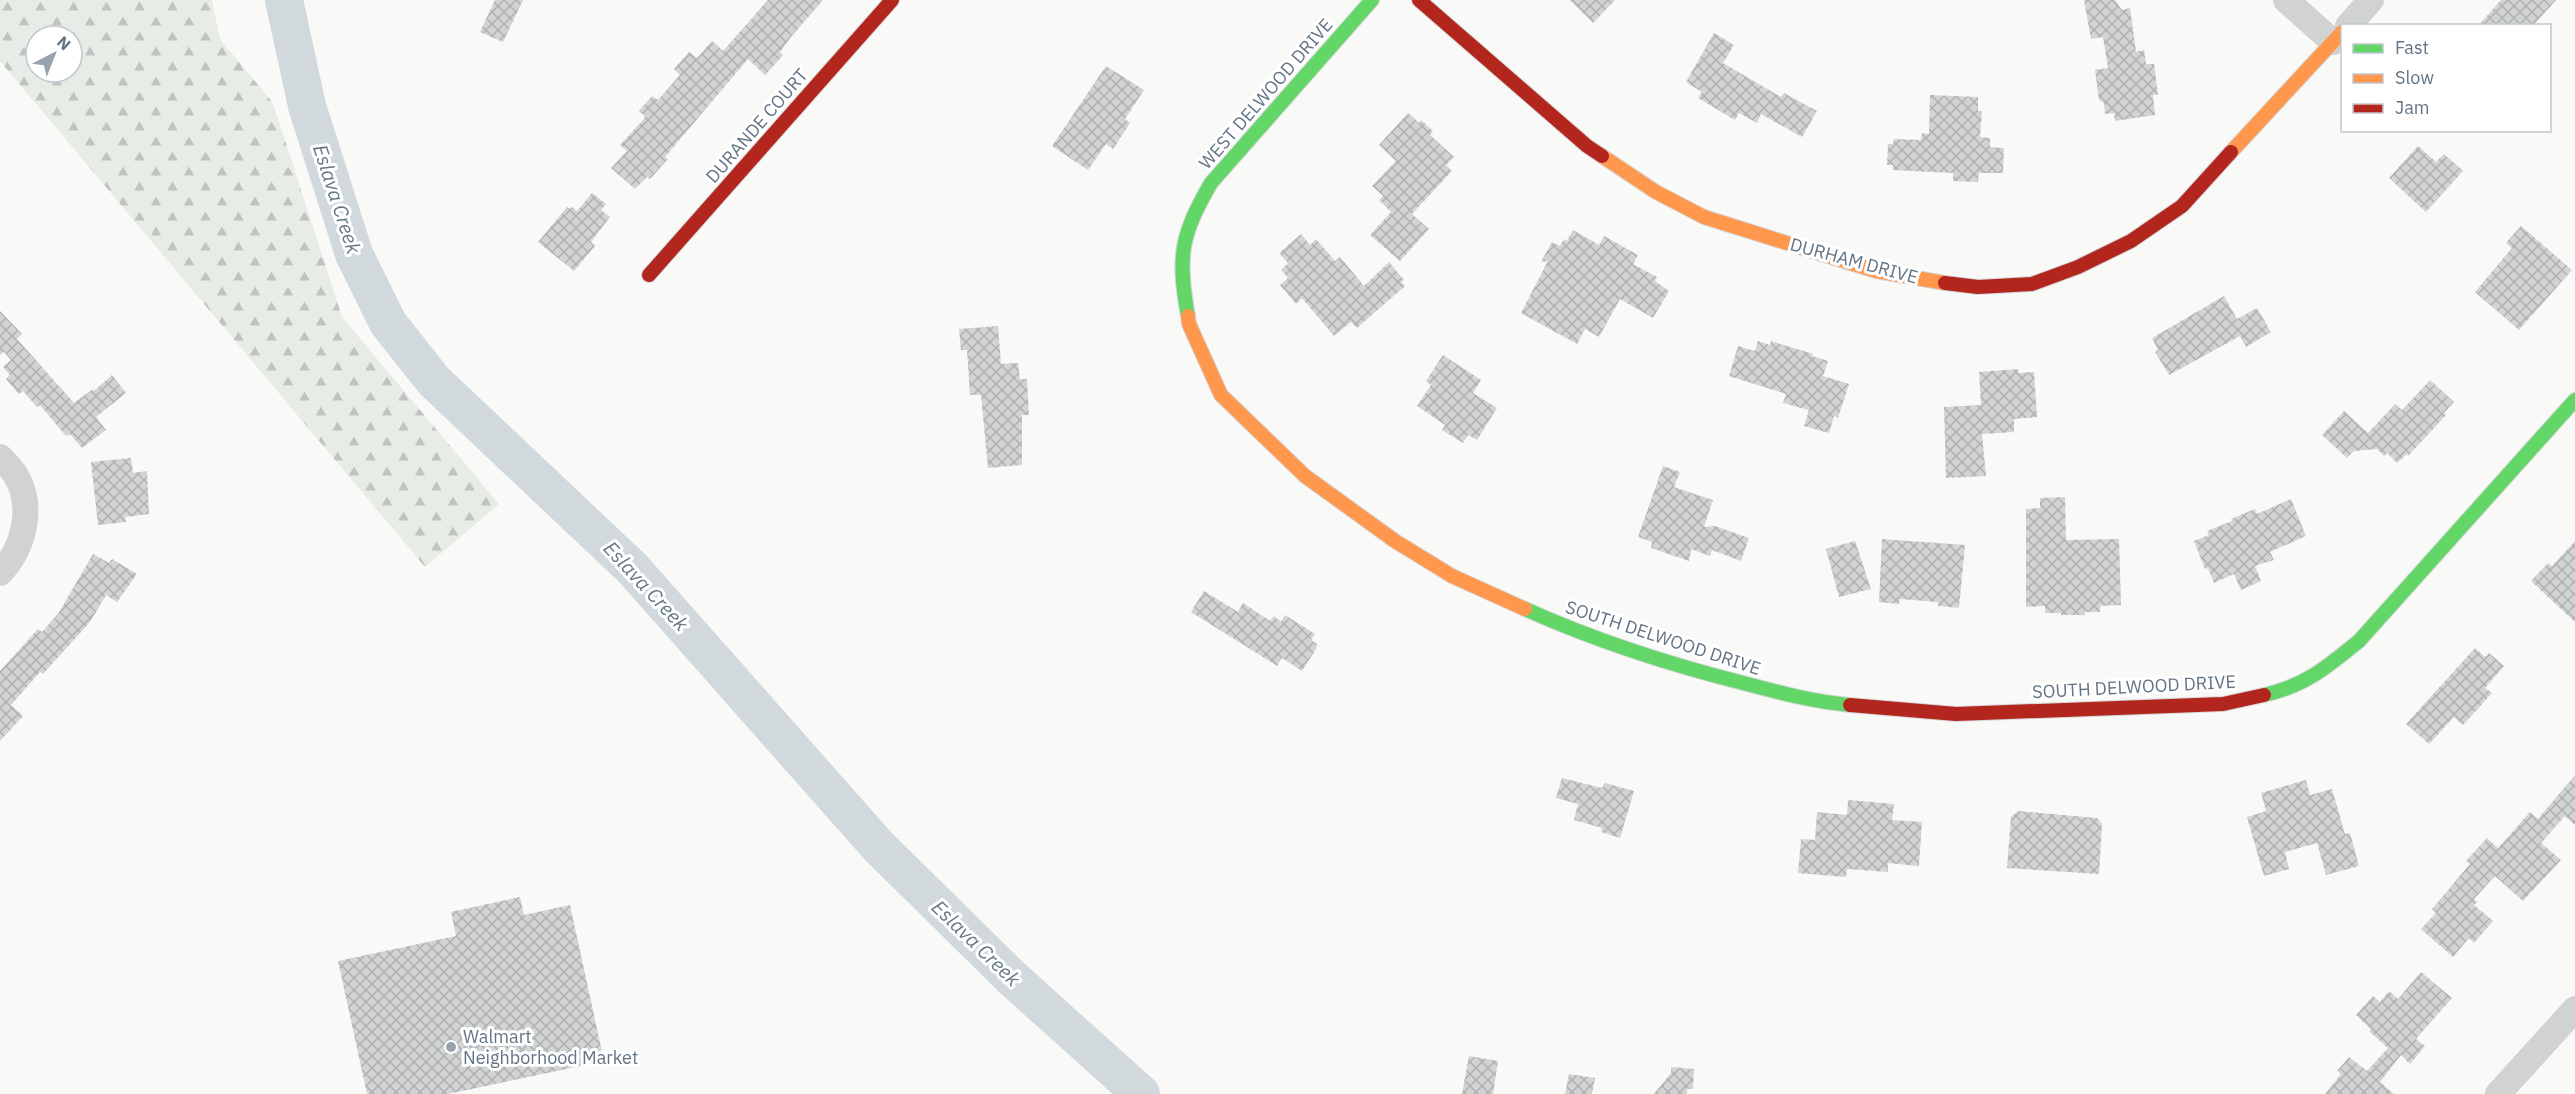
<svg xmlns="http://www.w3.org/2000/svg" width="2575" height="1094" font-family="'IBM Plex Sans',sans-serif">
  <style>
    .forest { fill: url(#forest-firs); fill-rule: evenodd }
    .lines { fill: none; stroke-linecap: round; stroke-linejoin: round }
    .river { stroke: #d2d9dd; stroke-width: 38 }
    .building { fill: url(#building-cross-hatch) }
    .fast-casing { stroke: #d6d7d8; stroke-width: 16 }
    .slow-casing { stroke: #d6d7d8; stroke-width: 16 }
    .jam-casing { stroke: #d6d7d8; stroke-width: 16 }
    .street { stroke: #d1d3d3; stroke-width: 26 }
    .fast { stroke: #63d668; stroke-width: 14 }
    .slow { stroke: #ff974d; stroke-width: 14 }
    .jam { stroke: #b3261e; stroke-width: 14 }
    .poi-dot { fill: #98a3ad; stroke: #fff; stroke-width: 2 }
    .labels { text-anchor: middle; stroke-width: 6; stroke-linejoin: round; paint-order: stroke }
    .street-label { font-size: 18px; fill: #637484; stroke: #fff }
    .poi-label { font-size: 18px; fill: #637484; stroke: #fff; text-anchor: start }
    .water-label { font-size: 20px; font-style: italic; fill: #637a84; stroke: #fff }
  </style>
  <defs>
    <pattern id="forest-firs" width="22" height="20" patternUnits="userSpaceOnUse" patternTransform="scale(1.5)"><rect width="22" height="20" fill="#e8ece6"/><path d="M5 1l3.5 6h-7zM16 11l3.5 6h-7z" fill="#c0c4c0"/></pattern>
    <pattern id="building-cross-hatch" width="8" height="8" patternUnits="userSpaceOnUse" patternTransform="scale(1.5)"><rect width="8" height="8" fill="#d2d4d4"/><path d="M0 0l8 8M0 8l8-8" fill="none" stroke="#aeb1b2"/></pattern>
  </defs>
  <rect width="100%" height="100%" fill="#f9f9f8"/>
  <!-- forest -->
  <path class="forest" d="M0,0h212l8,39 53,64 69,214 157,187 -74,63 -425,-506zM36,36h36v36h-36z"/>
  <g class="lines">
    <!-- river -->
    <path class="river" d="M284,0l23,106 47,148 34,69 46,58 199,188 245,277 134,132 129,116"/>
  </g>
  <!-- building -->
  <g class="building">
    <path d="M495,0h28l-20,42 -23,-10z"/>
    <path d="M768,0h55l-32,37 -11,15 3,3 -18,20 -17,-16 -83,98 3,2 -18,20 -3,-2 -12,12 -24,-21 16,-17 -7,-6 24,-26 1,-3 -6,-5 13,-15 6,4 22,-25 -6,-6 15,-17 8,6 15,-17 11,10z"/>
    <path d="M1570,0h45l-22,23z"/>
    <path d="M2084,0h31l7,10 8,-2 6,44 8,-2 2,14h8l4,31h-5l2,20 -40,6 -1,-8 -9,1 -1,-11 -5,-3 -4,-30 13,-2 -5,-31 -12,2z"/>
    <path d="M2501,0h55l-23,26h-55z"/>
    <path d="M1714,33l20,12 -11,18 58,34 3,-4 33,18 -15,26 -41,-23 -4,9 -18,-10 -4,7 -37,-22 4,-6 -16,-10z"/>
    <path d="M1106,66l38,24 -19,29 5,4 -17,26 -7,-5 -18,26 -36,-24z"/>
    <path d="M1930,95l48,2v14h4l-2,26 10,1v9l14,1 -1,25h-24l-1,9 -25,-1v-8l-60,-3v-5h-6l1,-21h5l1,-5 27,1 1,-7 7,1z"/>
    <path d="M1408,113l11,10 2,-3 12,11 -3,4 24,22 -8,8 6,6 -40,43 17,15 -29,32 -30,-26 21,-23 -12,-12 4,-4 -11,-10 24,-25 -17,-16z"/>
    <path d="M2418,146l18,16 8,-8 19,17 -37,41 -37,-34z"/>
    <path d="M592,193l14,11 -5,6 9,7 -19,25 4,4 -21,25 -36,-29 29,-35 3,2 2,-2 5,4z"/>
    <path d="M2521,226l51,44 -53,60 -44,-38 37,-44 -6,-5z"/>
    <path d="M1573,230l26,15 5,-9 34,19 -5,9 24,13 -2,4 14,10 -16,27 -33,-19 -21,38 -14,-8 -8,15 -56,-31 27,-52 -7,1 11,-20 8,4 4,-7 3,2z"/>
    <path d="M1301,234l9,11 6,-6 19,22 5,-4 24,29 25,-24 15,18 -3,2 4,4 -48,42 -6,-6 -17,14 -32,-38 -6,6 -16,-19 8,-7 -7,-8 7,-7 -9,-10z"/>
    <path d="M2224,296l13,23 20,-11 14,24 -25,15 -6,-11 -71,39 -14,-23 3,-2 -6,-12z"/>
    <path d="M0,311l22,23 -5,5 57,64 19,-14 1,2 18,-16 14,18 -30,24 10,13 -24,18 -12,-14 -4,2 -26,-31 -3,2 -14,-16 -4,3 -13,-15 4,-4 -7,-8 8,-7 -7,-8 -4,3z"/>
    <path d="M998,326l3,38 17,-1 2,16h7l2,36h-7v50l-34,3 -7,-73h-11l-3,-45h-6l-2,-21z"/>
    <path d="M1758,341l12,4 1,-4 42,13 -1,2 16,5 -5,15 26,8 -11,34 -4,-2 -5,17 -25,-7 5,-16 -26,-7 3,-9 -57,-18 9,-30 17,5z"/>
    <path d="M1443,355l38,25 -8,13 24,15 -20,32 -9,-5 -5,8 -21,-13 3,-5 -28,-19 14,-21 -5,-4z"/>
    <path d="M2018,369v4l16,-1 3,45 -23,2v13l-32,2 4,42 -40,2 -2,-71 37,-2 -2,-33z"/>
    <path d="M2430,380l24,22 -10,11 2,2 -38,41 -1,-2 -10,9 -10,-10 -3,3 -7,-7 -23,2 -7,7 -25,-23 22,-24 24,22 27,-29 7,6z"/>
    <path d="M131,458l2,15 14,-2 2,43 -24,3 1,5 -28,3 -7,-63z"/>
    <path d="M1663,466l17,6 -6,15 39,13 -9,27 11,-1 34,12 -8,23 -29,-11 -2,6 -19,-7 -2,12 -38,-13 1,-6 -14,-5z"/>
    <path d="M2065,497l1,43 53,-1 2,66 -21,1v6h-15v3h-24v-2h-16v-7l-19,1v-98l14,-1v-10z"/>
    <path d="M2291,499l15,37 -36,16 4,8 -19,6 6,15 -20,9 -7,-16 -20,9 -6,-15 -3,1 -11,-28 15,-6 -2,-4 25,-10 -1,-2 24,-10 2,5z"/>
    <path d="M1882,539l83,6 -6,63 -21,-2v-4l-38,-3 -1,5 -20,-2z"/>
    <path d="M1855,541l16,48 -32,8 -13,-48z"/>
    <path d="M2575,541v81l-44,-41 17,-18 4,3z"/>
    <path d="M93,554l16,9 3,-4 25,15 -20,28 -11,-7 -16,27 -47,52 -3,-2 -29,33 12,11 -23,25v-70l38,-42 4,3 16,-18z"/>
    <path d="M1204,591l34,21 5,-9 27,18 4,-5 7,6 4,-7 30,19 -4,6 6,4 -1,5 -14,22 -20,-13 -5,8 -86,-54z"/>
    <path d="M2475,648l10,9 4,-4 15,13 -19,22 7,5 -29,32 -9,-8 -25,27 -23,-20z"/>
    <path d="M2575,775v50l-10,-9 -24,27 20,17 -38,41 -28,-25 -21,23 3,3 -3,3 19,16 -19,22 -5,-5 -16,19 -32,-28 15,-16 -4,-4 38,-45 -4,-3 21,-23 11,10 32,-36 8,7z"/>
    <path d="M1562,778l40,10 3,-5 29,8 -14,47 -19,-6 1,-4 -28,-8 4,-16 -22,-6z"/>
    <path d="M2306,780l4,15 22,-6 13,45 5,-1 9,33 -33,9 -9,-32 -32,9 4,17 -25,7 -17,-59 19,-6 -5,-18z"/>
    <path d="M1848,800l46,4 -2,16 30,2 -3,44 -31,-3v9l-41,-3 -1,8 -48,-4 3,-34 14,1 2,-28 30,3z"/>
    <path d="M2018,811l79,7 5,6 -3,50 -92,-6 4,-51z"/>
    <path d="M520,897l4,18 46,-10 34,156 -156,33h-81l-29,-133 118,-25 -5,-24z"/>
    <path d="M2421,972l31,26 -36,41 9,7 -15,18 -9,-9 -21,27 14,12h-69l16,-20 -4,-3 12,-14 18,14 21,-23 -19,-17 2,-2 -15,-14 17,-19 7,6 9,-11 9,8z"/>
    <path d="M1469,1056l29,5 -5,33h-31z"/>
    <path d="M1671,1067l23,2 -1,20h-6v5h-33l17,-21z"/>
    <path d="M1569,1074l26,4 -3,16h-27z"/>
  </g>
  <g class="lines">
    <defs>
      <g id="fast">
        <path d="M1188,316c-11,-60 -7,-81 23,-133l161,-183"/>
        <path d="M1525,609c71,32 146,56 222,75 34,9 68,18 103,21"/>
        <path d="M2264,695c41,-9 63,-28 95,-54l216,-241"/>
      </g>
      <g id="slow">
        <path d="M2231,152l111,-120"/>
        <path d="M1602,156l54,36 48,25 172,54 69,12"/>
        <path d="M1188,316l1,8 32,71 84,81 90,65 57,35 73,33"/>
      </g>
      <g id="jam">
        <path d="M1419,0l168,146 15,10"/>
        <path d="M649,275l243,-275"/>
        <path d="M1945,283l33,4 54,-3 46,-17 53,-26 51,-35 49,-54"/>
        <path d="M1850,705l106,9 267,-10 41,-9"/>
      </g>
    </defs>
    <!-- fast casing -->
    <use href="#fast" class="fast-casing"/>
    <!-- slow casing -->
    <use href="#slow" class="slow-casing"/>
    <!-- jam casing -->
    <use href="#jam" class="jam-casing"/>
    <!-- street -->
    <g class="street">
      <path d="M2286,0l47,42"/>
      <path d="M2348,26l23,-26"/>
      <path d="M0,457c5,5 11,11 15,17 20,32 9,74 -15,99"/>
      <path d="M2498,1094l77,-85"/>
    </g>
    <!-- fast -->
    <use href="#fast" class="fast"/>
    <!-- slow -->
    <use href="#slow" class="slow"/>
    <!-- jam -->
    <use href="#jam" class="jam"/>
  </g>
  <!-- markers -->
  <circle class="poi-dot" cx="451" cy="1047" r="6"/>
  <g class="labels">
    <!-- street labels -->
    <g class="street-label">
      <text transform="translate(1266 94) rotate(-49)" y="6">WEST DELWOOD DRIVE</text>
      <text transform="translate(757 126) rotate(-49)" y="6">DURANDE COURT</text>
      <text transform="translate(1854 261) rotate(15)" y="6">DURHAM DRIVE</text>
      <text transform="translate(1663 638) rotate(18)" y="6">SOUTH DELWOOD DRIVE</text>
      <text transform="translate(2134 687) rotate(-3)" y="6">SOUTH DELWOOD DRIVE</text>
    </g>
    <!-- poi labels -->
    <g class="poi-label">
      <text x="463" y="1043">Walmart<tspan x="463" dy="21">Neighborhood Market</tspan></text>
    </g>
    <!-- water labels -->
    <g class="water-label">
      <text transform="translate(337 199) rotate(72)" y="7">Eslava Creek</text>
      <text transform="translate(646 586) rotate(47)" y="7">Eslava Creek</text>
      <text transform="translate(976 943) rotate(44)" y="7">Eslava Creek</text>
    </g>
  </g>
  <!-- legend -->
  <rect x="2341" y="24" width="210" height="108" fill="#ffffff" stroke="#c1c7ce" stroke-width="1.5"/>
  <rect x="2353" y="44" width="30" height="9" fill="#63d668" stroke="#c1c7ce" stroke-width="1.5"/>
  <text x="2395" y="54" font-size="18" fill="#637484">Fast</text>
  <rect x="2353" y="74" width="30" height="9" fill="#ff974d" stroke="#c1c7ce" stroke-width="1.5"/>
  <text x="2395" y="84" font-size="18" fill="#637484">Slow</text>
  <rect x="2353" y="104" width="30" height="9" fill="#b3261e" stroke="#c1c7ce" stroke-width="1.5"/>
  <text x="2395" y="114" font-size="18" fill="#637484">Jam</text>
  <!-- north arrow -->
  <g transform="translate(54 54) rotate(42)"><circle r="28" fill="#ffffff" stroke="#c1c7ce" stroke-width="1.5"/>
  <path d="M0-4.5L10 22L0 15L-10 22Z" fill="#98a3ad"/>
  <text y="-9" font-size="16" font-weight="bold" text-anchor="middle" fill="#637484">N</text>
  </g>
</svg>
